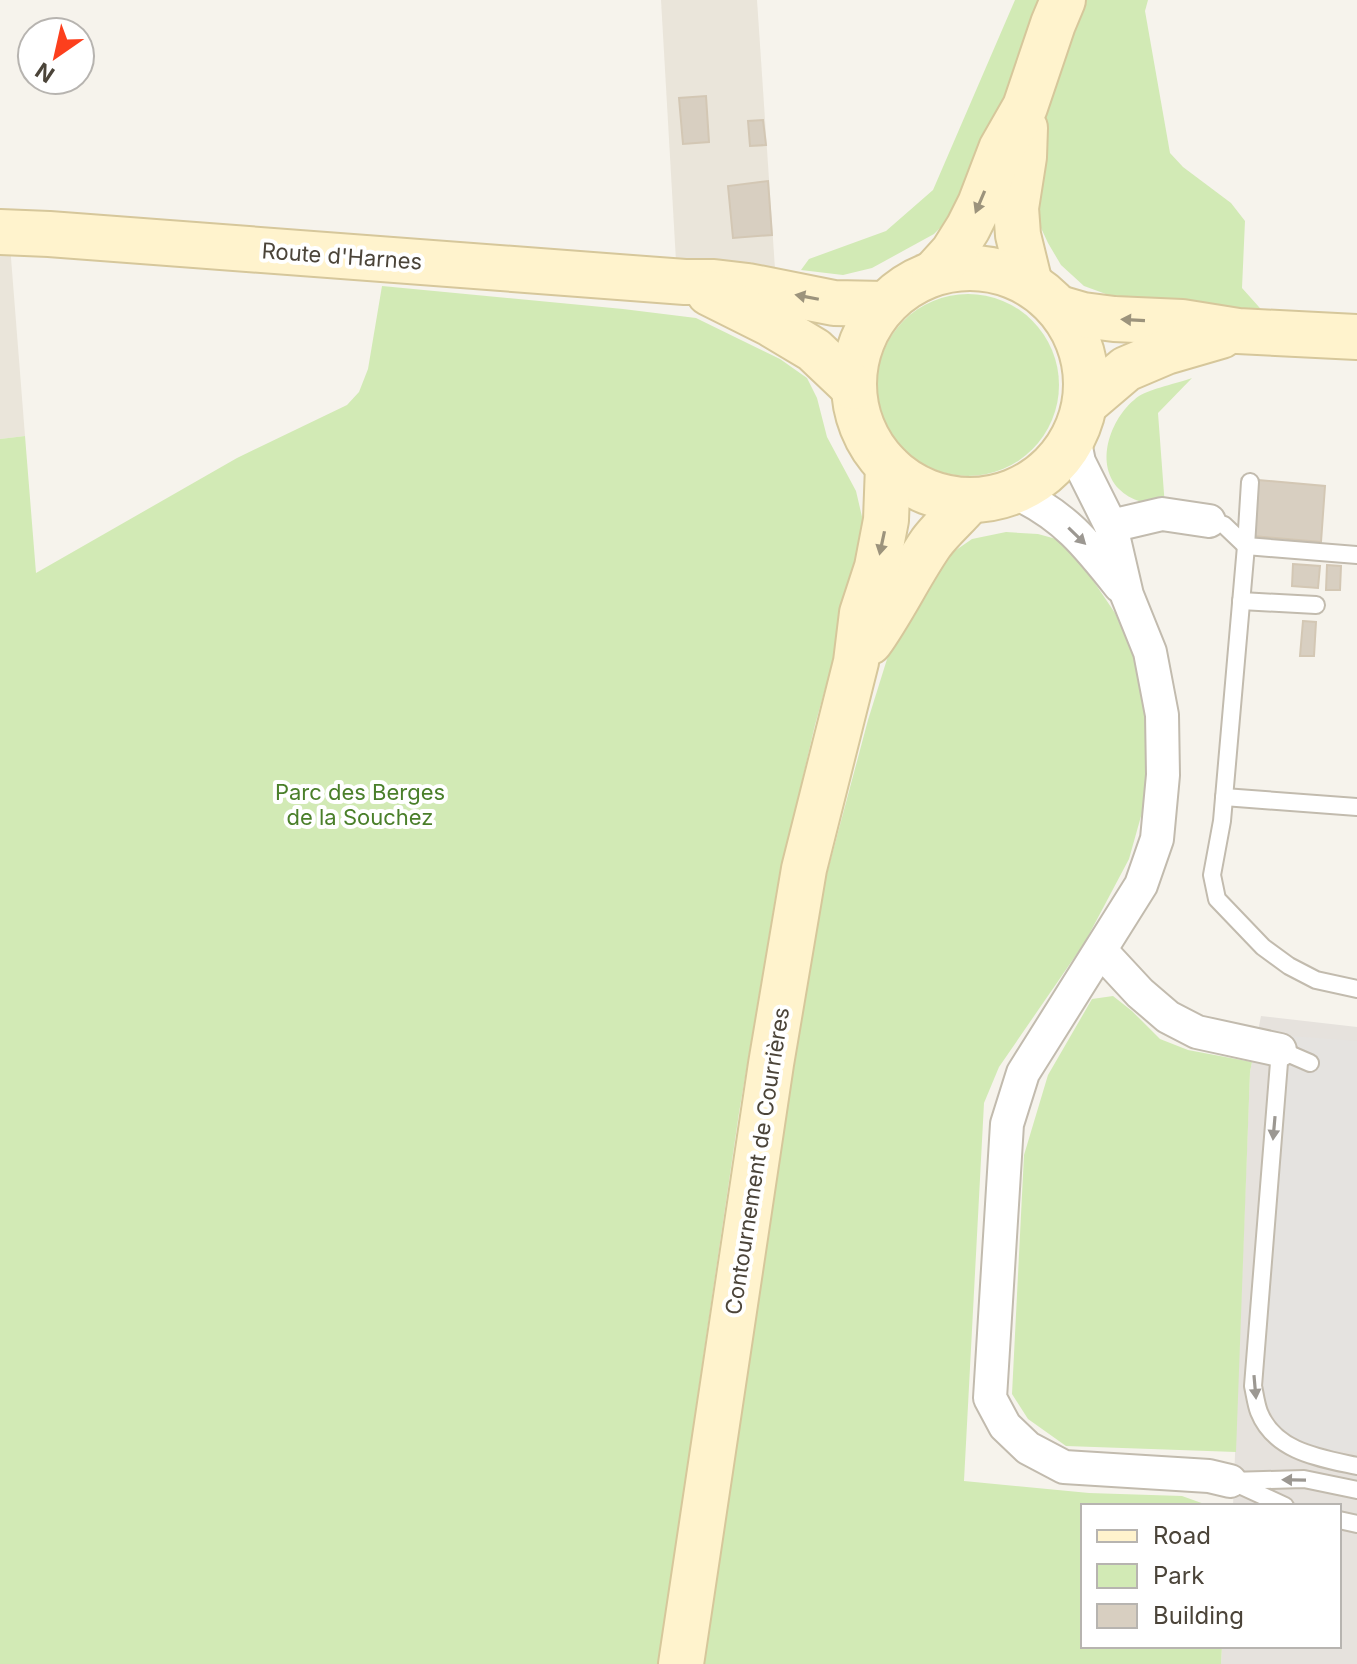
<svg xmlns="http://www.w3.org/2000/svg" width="1357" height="1664" font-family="Inter,sans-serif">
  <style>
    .residential { fill: #eae5da }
    .industrial { fill: #e6e2dd }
    .green { fill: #d2eab5 }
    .parking { fill: #e5e3e0 }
    .building { fill: #d8cfc1; stroke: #d3c7b4; stroke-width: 2 }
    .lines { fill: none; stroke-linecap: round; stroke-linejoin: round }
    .lane-casing { stroke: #c2bbae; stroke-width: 20 }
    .street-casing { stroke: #c2bbae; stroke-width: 36 }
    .secondary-casing { stroke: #d6c79b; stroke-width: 48 }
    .lane { stroke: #fff; stroke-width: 16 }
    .street { stroke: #fff; stroke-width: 32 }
    .secondary { stroke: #fff3cd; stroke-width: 44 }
    .oneway { fill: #9c937c }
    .oneway2 { fill: #9c9892 }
    .labels { text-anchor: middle; stroke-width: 8; stroke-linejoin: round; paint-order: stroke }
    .street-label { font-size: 22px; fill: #4b4439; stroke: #fff }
    .park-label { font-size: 22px; fill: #4a7f2a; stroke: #fff }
  </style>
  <rect width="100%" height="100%" fill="#f6f3ec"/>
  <!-- residential -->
  <g class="residential">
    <path d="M661,0h96l18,269 -99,-8z"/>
    <path d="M0,219h10l1,39 14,178 -25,3z"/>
  </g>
  <!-- industrial -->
  <path class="industrial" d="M1261,1016l96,11v637h-136l1,-18h117v-140h-106l17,-434z"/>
  <!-- green -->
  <g class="green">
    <path d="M1015,0h24l-12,28 -17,68 -48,110 -28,28 -62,34 -29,7 -42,-5 8,-11 77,-28 47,-41z"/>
    <path d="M1082,0h66l-3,11 25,142 13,14 48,36 14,18 -3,67 25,28 -123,-8 -60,-22 -23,-21 -13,-22 -13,-28 9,-120z"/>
    <path d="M382,286l241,23 73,9 84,41 27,19 10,20 10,39 29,54 10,43 -8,36 -43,155 -38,163 -38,225 -49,334 46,4 51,-345 34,-210 47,-176 30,-96 32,-56 42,-29 34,-7 32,2 29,8 48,71 21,45 10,48 1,50 -4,53 -14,50 -44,83 -86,125 -15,36 -20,378 125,12 93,3 28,10h-127v140h139l-1,18h-1221v-1225l25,-3 11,137 201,-115 110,-53 12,-13 9,-23z"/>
    <circle cx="968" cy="385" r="91"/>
    <path d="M1192,378l-34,35 7,94c-16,-3 -35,-6 -46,-18 -26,-27 -7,-74 20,-93 11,-7 39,-13 53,-18z"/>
    <path d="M1113,996l19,15 28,28 28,11 64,12 -2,10 -14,380 -170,-6 -38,-27 -16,-25 12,-239 24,-80 44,-76z"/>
  </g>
  <!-- parking -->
  <path class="parking" d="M1290,1036l67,5v411l-38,-3 -20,-8 -18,-12 -15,-25 -5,-21z"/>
  <!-- building -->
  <g class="building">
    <path d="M706,96l3,46 -26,2 -4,-46z"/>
    <path d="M763,120l3,25 -16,1 -2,-25z"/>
    <path d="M768,181l4,54 -39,3 -5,-52z"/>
    <path d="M1258,480l67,6 -4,56 -68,-6z"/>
    <path d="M1293,564l27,2 -2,22 -26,-2z"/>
    <path d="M1327,565l14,1 -1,24h-14z"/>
    <path d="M1303,621l13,1 -2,34h-14z"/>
  </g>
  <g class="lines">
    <defs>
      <g id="lane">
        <path d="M1250,482l-4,64 -24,275 -10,54 5,24 46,48 26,19 27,14 41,9"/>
        <path d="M1209,521l15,4 22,21 111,9"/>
        <path d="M1241,601l75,4"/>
        <path d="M1224,797l133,10"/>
        <path d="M1310,1063l-30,-13 -27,336c2,9 3,18 6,26 16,40 61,46 98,54"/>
        <path d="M1230,1481l74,-2 53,11"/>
        <path d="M1235,1483l50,23"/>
        <path d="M1339,1520l18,4"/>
      </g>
      <g id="street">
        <path d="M1074,438l5,24 32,64 16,69 23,57 12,63 1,60 -6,64 -16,46 -118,188 -16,51 -17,274 15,28 23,22 36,19 145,9 21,5"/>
        <path d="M1014,492c50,23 73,52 106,94"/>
        <path d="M1111,526l51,-12 47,7"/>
        <path d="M1101,951l39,42 28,24 29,15 83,18"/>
      </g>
      <g id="secondary">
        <path d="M1025,128l-1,29 -8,51 2,27 12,49"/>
        <path d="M0,232l49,2 636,48h29l34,4 86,17 51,1"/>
        <circle cx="970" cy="384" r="116"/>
        <path d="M934,273l19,-21 15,-24 12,-24 21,-55 24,-42 28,-83 10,-24"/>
        <path d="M709,293l60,30 45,27 39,37"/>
        <path d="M1059,308l24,7 31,4 68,3 56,9 119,6"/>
        <path d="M1086,403l40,-34 40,-17 55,-16"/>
        <path d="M870,642c23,-32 39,-67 61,-99 11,-15 27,-28 39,-43"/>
        <path d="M681,1664l90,-600 33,-195 52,-207 6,-49 15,-46 9,-47 2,-54"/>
      </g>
    </defs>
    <!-- lane casing -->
    <use href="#lane" class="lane-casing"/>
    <!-- street casing -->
    <use href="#street" class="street-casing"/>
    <!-- secondary casing -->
    <use href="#secondary" class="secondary-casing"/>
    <!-- lane -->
    <use href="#lane" class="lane"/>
    <!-- street -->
    <use href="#street" class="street"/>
    <!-- secondary -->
    <use href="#secondary" class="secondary"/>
  </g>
  <!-- one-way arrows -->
  <defs><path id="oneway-solid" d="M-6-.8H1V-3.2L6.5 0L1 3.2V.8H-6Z" transform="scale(2)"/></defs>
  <g class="oneway">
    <use href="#oneway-solid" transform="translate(980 202) rotate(113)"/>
    <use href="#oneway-solid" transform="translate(807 297) rotate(-169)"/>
    <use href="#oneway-solid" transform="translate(1133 320) rotate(-177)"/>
    <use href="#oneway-solid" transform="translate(882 543) rotate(102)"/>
  </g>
  <g class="oneway2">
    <use href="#oneway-solid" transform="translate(1077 536) rotate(44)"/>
    <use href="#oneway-solid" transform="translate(1274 1128) rotate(95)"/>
    <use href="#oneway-solid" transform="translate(1255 1387) rotate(85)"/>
    <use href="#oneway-solid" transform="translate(1294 1480) rotate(-179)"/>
  </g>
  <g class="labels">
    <!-- street labels -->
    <g class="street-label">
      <text transform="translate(342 256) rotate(4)" y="8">Route d'Harnes</text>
      <text transform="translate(757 1161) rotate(-81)" y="8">Contournement de Courrières</text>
    </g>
    <!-- park labels -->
    <g class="park-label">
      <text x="360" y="800">Parc des Berges<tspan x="360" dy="25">de la Souchez</tspan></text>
    </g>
  </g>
  <!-- legend -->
  <rect x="1081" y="1504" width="260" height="144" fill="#ffffff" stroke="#b7b4b0" stroke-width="2"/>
  <rect x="1097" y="1530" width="40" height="12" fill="#fff3cd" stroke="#b7b4b0" stroke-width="2"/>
  <text x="1153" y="1544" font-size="24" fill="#4b4439">Road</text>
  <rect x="1097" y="1564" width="40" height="24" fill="#d2eab5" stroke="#b7b4b0" stroke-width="2"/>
  <text x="1153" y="1584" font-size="24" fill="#4b4439">Park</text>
  <rect x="1097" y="1604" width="40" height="24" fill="#d8cfc1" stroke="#b7b4b0" stroke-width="2"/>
  <text x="1153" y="1624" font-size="24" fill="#4b4439">Building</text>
  <!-- north arrow -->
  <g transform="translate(56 56) rotate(214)"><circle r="38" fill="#ffffff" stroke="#b7b4b0" stroke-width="2"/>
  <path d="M0-6L14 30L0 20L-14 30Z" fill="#fc3f1d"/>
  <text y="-12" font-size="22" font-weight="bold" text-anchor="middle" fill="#4b4439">N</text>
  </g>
</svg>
